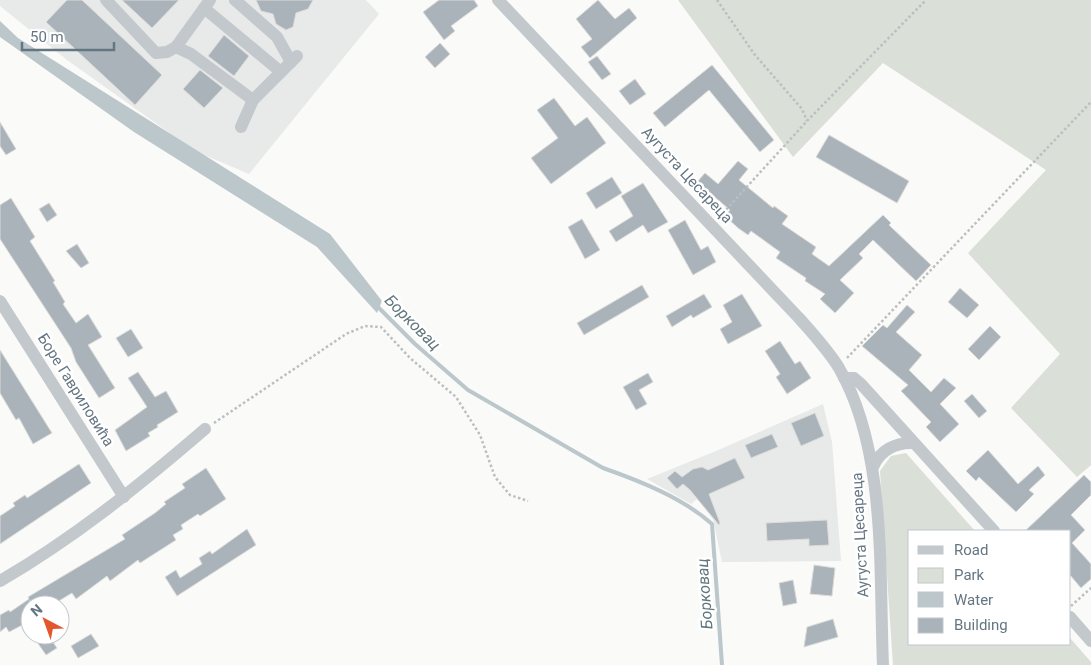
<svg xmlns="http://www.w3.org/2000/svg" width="1091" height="665" font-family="Roboto,sans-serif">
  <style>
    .built { fill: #e8e9e9 }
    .green { fill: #dadfd7 }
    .water { fill: #bbc7cb }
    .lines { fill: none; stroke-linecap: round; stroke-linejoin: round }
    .stream { stroke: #bbc7cb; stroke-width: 4 }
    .building { fill: #aab3b9; stroke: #dcdcda }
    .path { stroke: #bbbfc2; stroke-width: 2.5; stroke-dasharray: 2.5 2.5; stroke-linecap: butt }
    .minor { stroke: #c3c8cc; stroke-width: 12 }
    .labels { text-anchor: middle; stroke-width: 5; stroke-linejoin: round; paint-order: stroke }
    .street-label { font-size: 15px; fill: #657683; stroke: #fff }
    .water-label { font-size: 16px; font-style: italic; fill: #60757c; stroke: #fff }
  </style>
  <rect width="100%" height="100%" fill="#fafaf8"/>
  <!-- built -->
  <g class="built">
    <path d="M0,0h366l13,14 -130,160 -54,-23 -128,-91 -67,-54z"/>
    <path d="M823,404l9,38 9,119 -119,1 -9,-43 -16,-20 -6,5 -44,-25 69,-28z"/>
  </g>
  <!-- green -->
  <g class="green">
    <path d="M678,0h413v465l-14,12 -66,-69 49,-54 -92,-101 78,-83 -163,-107 -90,94z"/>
    <path d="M906,453l69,78h-65v113h160v-6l21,24v3h-198l-13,-194 11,-15z"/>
  </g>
  <!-- water -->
  <path class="water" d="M0,21l18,17 312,196 52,67 -5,12 -60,-66 -183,-115 -134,-95z"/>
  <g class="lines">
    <!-- stream -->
    <path class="stream" d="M377,306l38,38 53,46 135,78c37,13 80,30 109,56l10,141"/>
  </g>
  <!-- building -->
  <g class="building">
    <path d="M67,0h15l80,75 -27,30 -89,-83z"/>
    <path d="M122,0h57l-27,28z"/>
    <path d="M256,0h57l-5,9 -12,4 -3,14 -7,3 -10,-6 -3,-10 -12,-3z"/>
    <path d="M439,0h35l4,6 -27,20 4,5 -11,9 -21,-28z"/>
    <path d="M598,0l17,19 14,-11 8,10 -47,40 -9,-11 11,-8 -16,-20z"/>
    <path d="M224,35l25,21 -15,20 -26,-20z"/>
    <path d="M440,43l10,11 -15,14 -10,-11z"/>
    <path d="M597,56l14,18 -9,6 -14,-18z"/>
    <path d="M712,65l62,75 -14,12 -51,-62 -44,37 -12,-14z"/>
    <path d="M200,70l23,18 -19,20 -21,-19z"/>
    <path d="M635,79l11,15 -16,11 -11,-14z"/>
    <path d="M554,98l21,28 12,-9 19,26 -55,41 -20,-26 27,-20 -21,-28z"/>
    <path d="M0,122l16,27 -10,6 -6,-9z"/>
    <path d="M829,135l80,46 -12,22 -81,-46z"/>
    <path d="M738,161l10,8 -9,11 34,28 1,-2 14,10 -6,8 34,23 -4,7 17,12 54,-51 8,8 -2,2 42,40 -15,16 -43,-41 -14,14 4,4 -23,22 14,13 -19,20 -15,-14 5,-5 -20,-13 1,-3 -30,-20 4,-6 -29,-21 -3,4 -10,-7 -13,-12 5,-6 -33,-28 8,-9 13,11z"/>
    <path d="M612,177l10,16 -26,16 -10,-16z"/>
    <path d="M643,183l25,39 -20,11 -5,-8 -27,17 -7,-11 24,-15 -12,-20z"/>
    <path d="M11,198l24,39 -5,4 25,40 -2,1 12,20 -2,2 13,19 12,-9 14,23 -14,8 27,43 -16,10 -23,-36 -5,-14 -71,-109v-34z"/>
    <path d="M49,203l8,12 -10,7 -8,-13z"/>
    <path d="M582,219l18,31 -15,9 -17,-32z"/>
    <path d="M685,220l16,30 7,-4 8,16 -23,13 -25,-45z"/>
    <path d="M77,244l12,19 -8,5 -15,-17z"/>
    <path d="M642,285l7,12 -65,38 -7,-12z"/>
    <path d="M960,288l19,17 -12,13 -19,-16z"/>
    <path d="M704,294l8,13 -19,11 -2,-3 -19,12 -6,-11z"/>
    <path d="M742,294l20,32 -34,18 -8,-15 12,-7 -9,-17z"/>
    <path d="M907,305l8,7 -19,20 26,23 -13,15 22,22 13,-14 12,10 -16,16 19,20 -19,18 -14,-15 5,-5 -30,-31 7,-6 -46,-39 21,-21 4,3z"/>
    <path d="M990,326l11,11 -22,23 -11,-11z"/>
    <path d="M131,329l12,19 -15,9 -12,-19z"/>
    <path d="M780,341l15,23 5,-3 11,17 -24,16 -11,-17 4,-3 -15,-23z"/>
    <path d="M0,350l52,83 -19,11 -14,-26 -3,2 -16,-27z"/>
    <path d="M138,372l17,25 11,-6 12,21 -21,13 1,2 -10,6 2,3 -24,15 -11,-21 32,-23 -19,-29z"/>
    <path d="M648,373l5,9 -14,8 8,14 -11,6 -13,-23z"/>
    <path d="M972,394l15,17 -8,7 -15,-17z"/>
    <path d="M815,413l9,23 -23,10 -10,-23z"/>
    <path d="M772,434l6,13 -27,11 -6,-13z"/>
    <path d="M988,450l30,34 20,-18 7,9 -16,15 5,4 -18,18 -37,-35 -3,4 -10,-10z"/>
    <path d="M735,458l10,20 -36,16 11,29 -1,2 -29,-35 -7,-6 -6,5 -10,-11 8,-7 7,6 11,-8 9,-2 6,3z"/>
    <path d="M79,464l12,19 -91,61v-28l15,-10 -2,-3 12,-8 2,3z"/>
    <path d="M206,468l20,31 -26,17 -2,-2 -17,11 2,4 -10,6 3,5 -36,23 -2,-3 -28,21 -3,-5 -31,23 -4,-6 -20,12h-19l-3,-5v21l-21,11 -3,-5 -6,5v-17l9,-5 1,2 19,-13 -1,-2 97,-58 -3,-4 33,-22 11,-9 -2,-2 21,-14 -3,-4z"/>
    <path d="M1084,475l7,7v13l-20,20 14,15 -13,13 19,21v15l-10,9 -11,-13v-44h-45z"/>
    <path d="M827,520l2,25 -20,1v-7l-42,2 -1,-18z"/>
    <path d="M247,529l9,16 -79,51 -12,-19 11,-7 4,8 22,-14 -3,-6 11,-7 2,3z"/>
    <path d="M814,565l21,3 -3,28 -22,-2z"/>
    <path d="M793,580l4,23 -14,3 -4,-23z"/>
    <path d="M833,619l5,18 -34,10 3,-20z"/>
    <path d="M91,634l8,12 -21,12 -7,-12z"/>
    <path d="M48,635l9,13 -11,7 -9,-13z"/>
  </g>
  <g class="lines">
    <!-- path -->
    <g class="path">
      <path d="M717,0l38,55 47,54 5,12"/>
      <path d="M718,215l5,-2 84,-92 119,-121"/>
      <path d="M847,358l244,-256"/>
      <path d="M214,423l132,-89 19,-8 16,1 29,31 46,39 24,38 15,42 15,18 18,6"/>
      <path d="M1071,606l20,-18"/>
    </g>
    <!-- minor -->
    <g class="minor">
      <path d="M106,0l50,53 11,-1 9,-5 34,-47"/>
      <path d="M235,0l42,37 14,25"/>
      <path d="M498,0l301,318c14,16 29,32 40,50 48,83 40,203 44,297"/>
      <path d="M204,8l77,64"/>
      <path d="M176,47l15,7 62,46"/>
      <path d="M241,127l12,-27 44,-44"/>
      <path d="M0,301l124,196"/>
      <path d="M844,378h10l7,6 133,147"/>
      <path d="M873,467c7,-17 23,-25 41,-24"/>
      <path d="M0,581c74,-43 140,-96 205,-152"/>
      <path d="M1070,617l21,24"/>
    </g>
  </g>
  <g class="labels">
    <!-- street labels -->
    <g class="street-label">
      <text transform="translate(687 175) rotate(47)" y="5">Аугуста Цесареца</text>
      <text transform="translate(76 390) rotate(58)" y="5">Боре Гавриловића</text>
      <text transform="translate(860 535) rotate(-93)" y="5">Аугуста Цесареца</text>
    </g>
    <!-- water labels -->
    <g class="water-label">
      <text transform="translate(413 322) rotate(45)" y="6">Борковац</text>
      <text transform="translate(704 594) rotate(-94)" y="6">Борковац</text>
    </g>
  </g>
  <!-- legend -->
  <rect x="908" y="530" width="162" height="115" fill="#ffffff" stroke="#c1c8cd"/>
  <rect x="918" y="546" width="25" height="8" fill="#c3c8cc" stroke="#c1c8cd"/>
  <text x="954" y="555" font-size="15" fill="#657683">Road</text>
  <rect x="918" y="568" width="25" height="15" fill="#dadfd7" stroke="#c1c8cd"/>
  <text x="954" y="580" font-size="15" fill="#657683">Park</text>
  <rect x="918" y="592" width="25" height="15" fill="#bbc7cb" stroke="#c1c8cd"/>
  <text x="954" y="605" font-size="15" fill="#657683">Water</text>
  <rect x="918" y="618" width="25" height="15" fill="#aab3b9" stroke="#c1c8cd"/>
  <text x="954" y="630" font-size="15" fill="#657683">Building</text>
  <!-- north arrow -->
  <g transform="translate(45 620) rotate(319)"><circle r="24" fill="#ffffff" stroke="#c1c8cd"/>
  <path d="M0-4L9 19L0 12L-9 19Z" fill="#e4572e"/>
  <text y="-8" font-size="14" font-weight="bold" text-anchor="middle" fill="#657683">N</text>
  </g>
  <!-- scale -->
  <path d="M22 42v8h92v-8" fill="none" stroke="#657683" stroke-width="2.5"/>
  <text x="30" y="42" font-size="15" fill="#657683" stroke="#ffffff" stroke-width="4" paint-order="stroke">50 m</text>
</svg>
